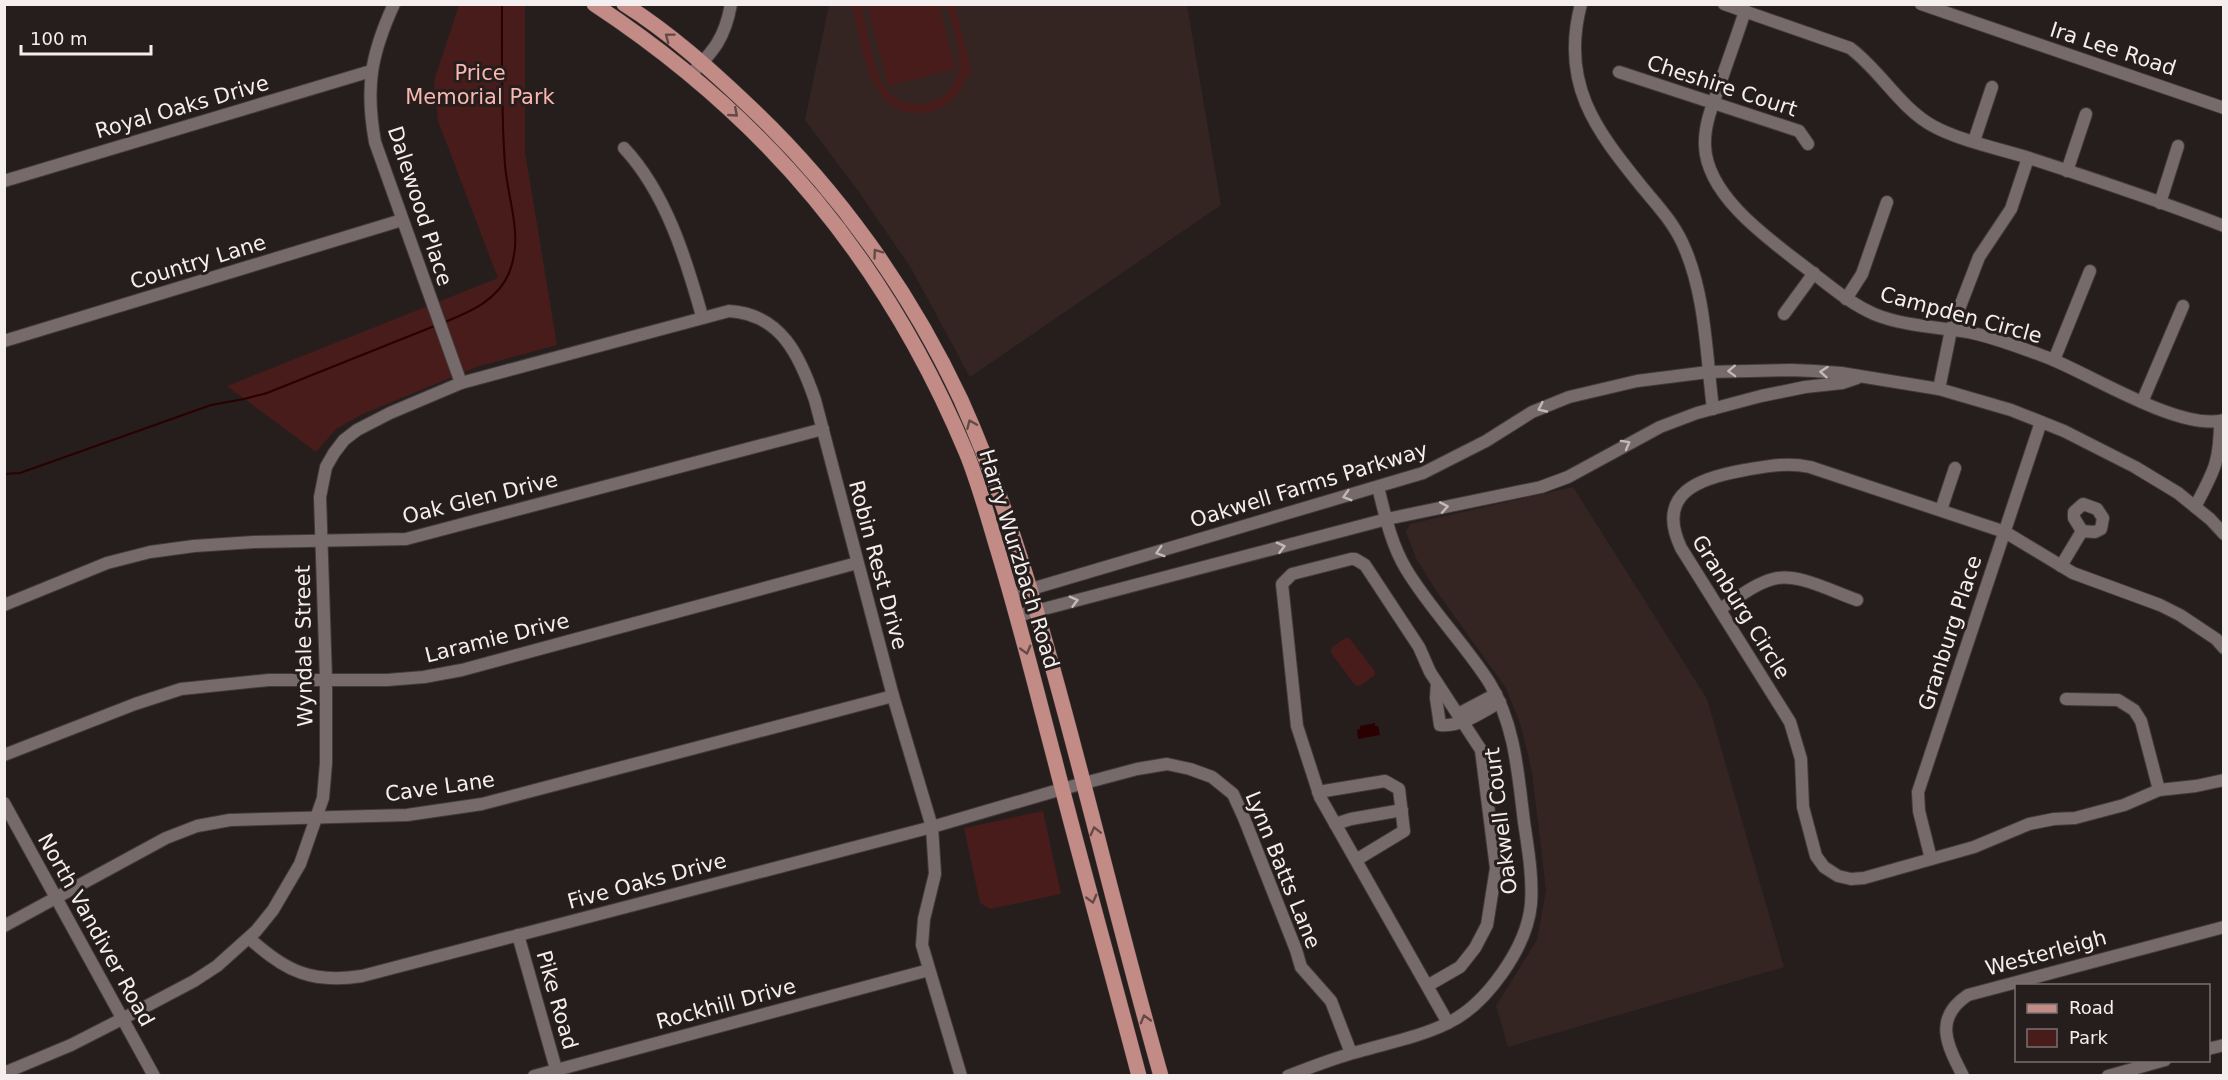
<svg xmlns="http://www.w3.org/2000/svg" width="2228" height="1080" font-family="'DejaVu Sans',sans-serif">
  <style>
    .built { fill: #342523 }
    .green { fill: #481c1a }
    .water { fill: #2a0000 }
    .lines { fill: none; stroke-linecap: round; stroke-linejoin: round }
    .stream { stroke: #2a0000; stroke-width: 2 }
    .minor-casing { stroke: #413b3a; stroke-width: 14 }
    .major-casing { stroke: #413b3a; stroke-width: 16 }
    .minor { stroke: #766b6a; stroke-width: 12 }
    .major { stroke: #c28b86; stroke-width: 15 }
    .oneway { stroke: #644a47 }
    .oneway2 { stroke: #c2bab9 }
    .labels { text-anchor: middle; stroke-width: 6; stroke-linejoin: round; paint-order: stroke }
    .street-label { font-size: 21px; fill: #f4eeee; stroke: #261e1d }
    .park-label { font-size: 21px; fill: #f8b7b0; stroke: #261e1d }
  </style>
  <rect width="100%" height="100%" fill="#261e1d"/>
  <!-- built -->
  <g class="built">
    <path d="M829,5h358l34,200 -251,172 -59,-109 -52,-76 -54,-72z"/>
    <path d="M1573,487l134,212 77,268 -276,80 -12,-41 41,-66 9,-50 -14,-118 -11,-46 -15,-38 -71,-99 -19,-31 -10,-26 4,-8z"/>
  </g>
  <!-- green -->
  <g class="green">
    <path d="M459,5h66v147l32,193 -78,21 -116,48 -27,15 -20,23 -89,-66 271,-108 -60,-157 -4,-40z"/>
    <path d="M852,5h9c6,21 13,68 25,84 22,28 70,15 73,-21 2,-21 -8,-44 -13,-63h9l17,69 -5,1c-6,17 -16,31 -34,36 -64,16 -70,-63 -81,-106z"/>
    <path d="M867,5h72l17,64 -68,17z"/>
    <path d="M1345,638h4l25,32 1,5 -15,11 -5,-1 -24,-32 1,-6z"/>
    <path d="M1043,811l18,83 -71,15 -10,-6 -16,-75z"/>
  </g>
  <!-- water -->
  <path class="water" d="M1375,723v3h3l2,9 -22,4 -1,-9 3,-1v-3z"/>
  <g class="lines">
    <!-- stream -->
    <g class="stream">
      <path d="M445,322c25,-10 53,-22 64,-49 15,-37 -1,-71 -4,-108 -4,-53 -3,-107 -3,-161"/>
      <path d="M4,474l16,-1 191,-68 33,-6 23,-6 170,-68"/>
    </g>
    <defs>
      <g id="minor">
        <path d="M394,4c-23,50 -29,83 -19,138l86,241"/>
        <path d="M1581,4c-21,79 14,125 61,183 15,18 30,34 40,55 24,51 24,112 31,167"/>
        <path d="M1724,4l126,44c30,22 51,61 83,78 25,14 67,23 96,32 65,21 131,43 195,68"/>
        <path d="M1921,4l303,104"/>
        <path d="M1745,11c-8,25 -17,49 -25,73 -7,20 -16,40 -15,62 2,53 71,98 109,128 20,15 37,30 60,40 29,12 63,13 94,18 26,5 53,16 78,25 43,16 134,75 178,63"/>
        <path d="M1619,72l180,59 9,13"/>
        <path d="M690,75c24,-24 35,-37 41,-71"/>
        <path d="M1974,141l18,-54"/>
        <path d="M624,148c42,45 62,111 78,168"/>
        <path d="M2067,171l19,-57"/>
        <path d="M4,181l367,-110"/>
        <path d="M2160,203l18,-57"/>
        <path d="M1846,299l16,-25 25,-72"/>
        <path d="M1784,314l30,-41"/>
        <path d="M4,341l398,-121"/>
        <path d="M2054,360l36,-89"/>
        <path d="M1939,389l12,-59 28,-73 32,-48 17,-51"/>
        <path d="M2142,402l41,-96"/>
        <path d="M2195,507c19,-36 25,-45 25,-86"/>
        <path d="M1941,510l14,-42"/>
        <path d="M2061,566l21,-35 -8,-13v-6l9,-8 14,5 6,9 -2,11 -6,3 -13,-1"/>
        <path d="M1011,595l412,-122 63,-32 46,-29 37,-15 68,-16 71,-9 83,-2 23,1 27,2 98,16 72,21 53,21 71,36 43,26 32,26 14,15"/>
        <path d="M4,605l103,-42 43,-11 44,-6 60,-4 152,-3 417,-110"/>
        <path d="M1720,609c16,-10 34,-25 53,-30 24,-7 60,13 84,21"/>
        <path d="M1017,616l370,-97 154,-32 27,-10 92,-50 37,-14 64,-17 44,-9 37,-4 15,-5"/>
        <path d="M2224,648l-8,-9 -36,-24 -20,-10 -87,-32 -68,-41 -195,-65c-23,-5 -42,-1 -65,3 -46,8 -90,23 -64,78l109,174 11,37 2,48 13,49 8,11 14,9 13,3 13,-1 110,-31 55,-23 25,-5 21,-1 49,-13 35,-15 37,-4 28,-6"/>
        <path d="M1437,683l-1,15 4,27c22,2 42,-13 60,-23"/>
        <path d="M2066,699l52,1 16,10 7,11 18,69"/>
        <path d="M1458,714l38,-20"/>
        <path d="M4,755l131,-51 46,-15 88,-9h118l37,-3 38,-7 395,-107"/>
        <path d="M1318,792l67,-11 14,8 5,42 -48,29"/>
        <path d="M4,803l150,273"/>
        <path d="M1335,824l16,-5 51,-9"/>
        <path d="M1931,859l-12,-48 -1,-19 123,-370"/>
        <path d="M4,926l162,-88 31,-12 33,-6 177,-5 75,-11 411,-108"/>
        <path d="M518,935l40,141"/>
        <path d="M249,938c36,33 63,46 113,38l570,-149 130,-38 75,-20 30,-5 23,5 22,8 21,17 11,24 52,132 5,17 30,34 20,52"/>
        <path d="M1427,986l33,-19 15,-19 12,-23 9,-57 -15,-118 -51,-78 -11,-25 -54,-82 -10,-6h-4l-59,15 -10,10 15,142 23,71 128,226"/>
        <path d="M2208,1049l16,-4"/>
        <path d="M4,1073l67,-28 51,-26 72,-38 23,-15 39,-35 17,-21 27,-46 23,-66 3,-35v-84l-6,-182 6,-30 8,-14 10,-13 13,-10 33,-17 71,-30 268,-72c52,3 71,45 86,89l78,296 39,131 3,47 -11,45 -2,26 39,131"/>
        <path d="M534,1076l395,-106"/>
        <path d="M1288,1076c23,-9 46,-18 69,-24 30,-9 63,-15 91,-29 39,-19 79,-76 83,-119 2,-27 -3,-55 -7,-82 -6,-48 -9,-98 -35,-140 -25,-39 -59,-73 -83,-113 -15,-25 -21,-54 -28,-82"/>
        <path d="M1963,1076c-16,-31 -30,-58 5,-81l256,-68"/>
        <path d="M2108,1076l57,-16"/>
      </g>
      <g id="major">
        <path d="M594,4c173,114 292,257 372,448 12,29 20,59 29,89 22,71 40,144 59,216 27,106 57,212 85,319"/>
        <path d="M624,4c46,29 86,65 125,102 88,83 161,185 212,294 46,102 76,209 105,317 32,119 61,239 95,359"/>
      </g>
    </defs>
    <!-- minor casing -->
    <use href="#minor" class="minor-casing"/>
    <!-- major casing -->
    <use href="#major" class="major-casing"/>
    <!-- minor -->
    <use href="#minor" class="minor"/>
    <!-- major -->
    <use href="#major" class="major"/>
  </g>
  <!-- one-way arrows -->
  <defs><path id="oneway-chevron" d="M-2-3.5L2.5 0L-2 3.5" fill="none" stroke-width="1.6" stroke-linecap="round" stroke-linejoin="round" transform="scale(1.5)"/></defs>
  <g class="oneway">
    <use href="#oneway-chevron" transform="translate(669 37) rotate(-143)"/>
    <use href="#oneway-chevron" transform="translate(734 113) rotate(41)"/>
    <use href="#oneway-chevron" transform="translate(877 253) rotate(-126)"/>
    <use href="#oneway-chevron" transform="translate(971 424) rotate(-113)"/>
    <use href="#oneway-chevron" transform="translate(1026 650) rotate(75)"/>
    <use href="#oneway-chevron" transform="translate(1095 831) rotate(-104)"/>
    <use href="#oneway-chevron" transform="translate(1092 899) rotate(75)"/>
    <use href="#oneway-chevron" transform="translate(1145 1019) rotate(-106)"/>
  </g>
  <g class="oneway2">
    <use href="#oneway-chevron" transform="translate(1732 371) rotate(178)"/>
    <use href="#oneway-chevron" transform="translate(1824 372) rotate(-175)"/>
    <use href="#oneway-chevron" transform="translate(1542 408) rotate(155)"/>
    <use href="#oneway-chevron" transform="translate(1626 444) rotate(-29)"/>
    <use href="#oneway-chevron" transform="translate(1347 496) rotate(163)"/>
    <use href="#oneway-chevron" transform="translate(1444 507) rotate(-10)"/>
    <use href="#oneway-chevron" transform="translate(1281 547) rotate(-15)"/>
    <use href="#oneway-chevron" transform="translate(1160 552) rotate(163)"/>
    <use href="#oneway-chevron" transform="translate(1074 601) rotate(-15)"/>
  </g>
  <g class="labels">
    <!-- street labels -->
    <g class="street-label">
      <text transform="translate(2113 49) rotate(18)" y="7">Ira Lee Road</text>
      <text transform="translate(1722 86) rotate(18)" y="7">Cheshire Court</text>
      <text transform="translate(182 107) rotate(-16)" y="7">Royal Oaks Drive</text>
      <text transform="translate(420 206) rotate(72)" y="7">Dalewood Place</text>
      <text transform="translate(198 262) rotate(-17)" y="7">Country Lane</text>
      <text transform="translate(1961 315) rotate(15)" y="7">Campden Circle</text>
      <text transform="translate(1309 485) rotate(-17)" y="7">Oakwell Farms Parkway</text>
      <text transform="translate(480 498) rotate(-14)" y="7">Oak Glen Drive</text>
      <text transform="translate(1019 559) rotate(73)" y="7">Harry Wurzbach Road</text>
      <text transform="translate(878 565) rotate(75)" y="7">Robin Rest Drive</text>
      <text transform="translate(1741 607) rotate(58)" y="7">Granburg Circle</text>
      <text transform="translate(1950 633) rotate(-72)" y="7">Granburg Place</text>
      <text transform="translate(497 638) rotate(-14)" y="7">Laramie Drive</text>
      <text transform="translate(304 646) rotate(-91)" y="7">Wyndale Street</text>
      <text transform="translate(440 787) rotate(-8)" y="7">Cave Lane</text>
      <text transform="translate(1501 821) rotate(-97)" y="7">Oakwell Court</text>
      <text transform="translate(1283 870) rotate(68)" y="7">Lynn Batts Lane</text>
      <text transform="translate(647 881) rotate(-15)" y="7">Five Oaks Drive</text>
      <text transform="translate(96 930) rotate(61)" y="7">North Vandiver Road</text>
      <text transform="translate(2046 953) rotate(-15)" y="7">Westerleigh</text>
      <text transform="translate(557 1000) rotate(74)" y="7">Pike Road</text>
      <text transform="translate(726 1004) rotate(-15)" y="7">Rockhill Drive</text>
    </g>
    <!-- park labels -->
    <g class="park-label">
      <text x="480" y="80">Price<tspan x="480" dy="24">Memorial Park</tspan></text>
    </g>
  </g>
  <!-- border -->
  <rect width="2228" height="1080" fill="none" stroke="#f4eeee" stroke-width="12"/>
  <!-- legend -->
  <rect x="2015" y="984" width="195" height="78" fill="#261e1d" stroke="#787171" stroke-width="1.5"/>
  <rect x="2027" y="1004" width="30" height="9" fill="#c28b86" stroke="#787171" stroke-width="1.5"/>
  <text x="2069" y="1014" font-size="18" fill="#f4eeee">Road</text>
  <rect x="2027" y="1029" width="30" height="18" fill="#481c1a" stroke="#787171" stroke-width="1.5"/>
  <text x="2069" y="1044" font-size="18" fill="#f4eeee">Park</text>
  <!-- scale -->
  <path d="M21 45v9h130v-9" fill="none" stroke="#f4eeee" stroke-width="3"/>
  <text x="30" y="45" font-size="18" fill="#f4eeee" stroke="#261e1d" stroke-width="4.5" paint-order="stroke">100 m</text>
</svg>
